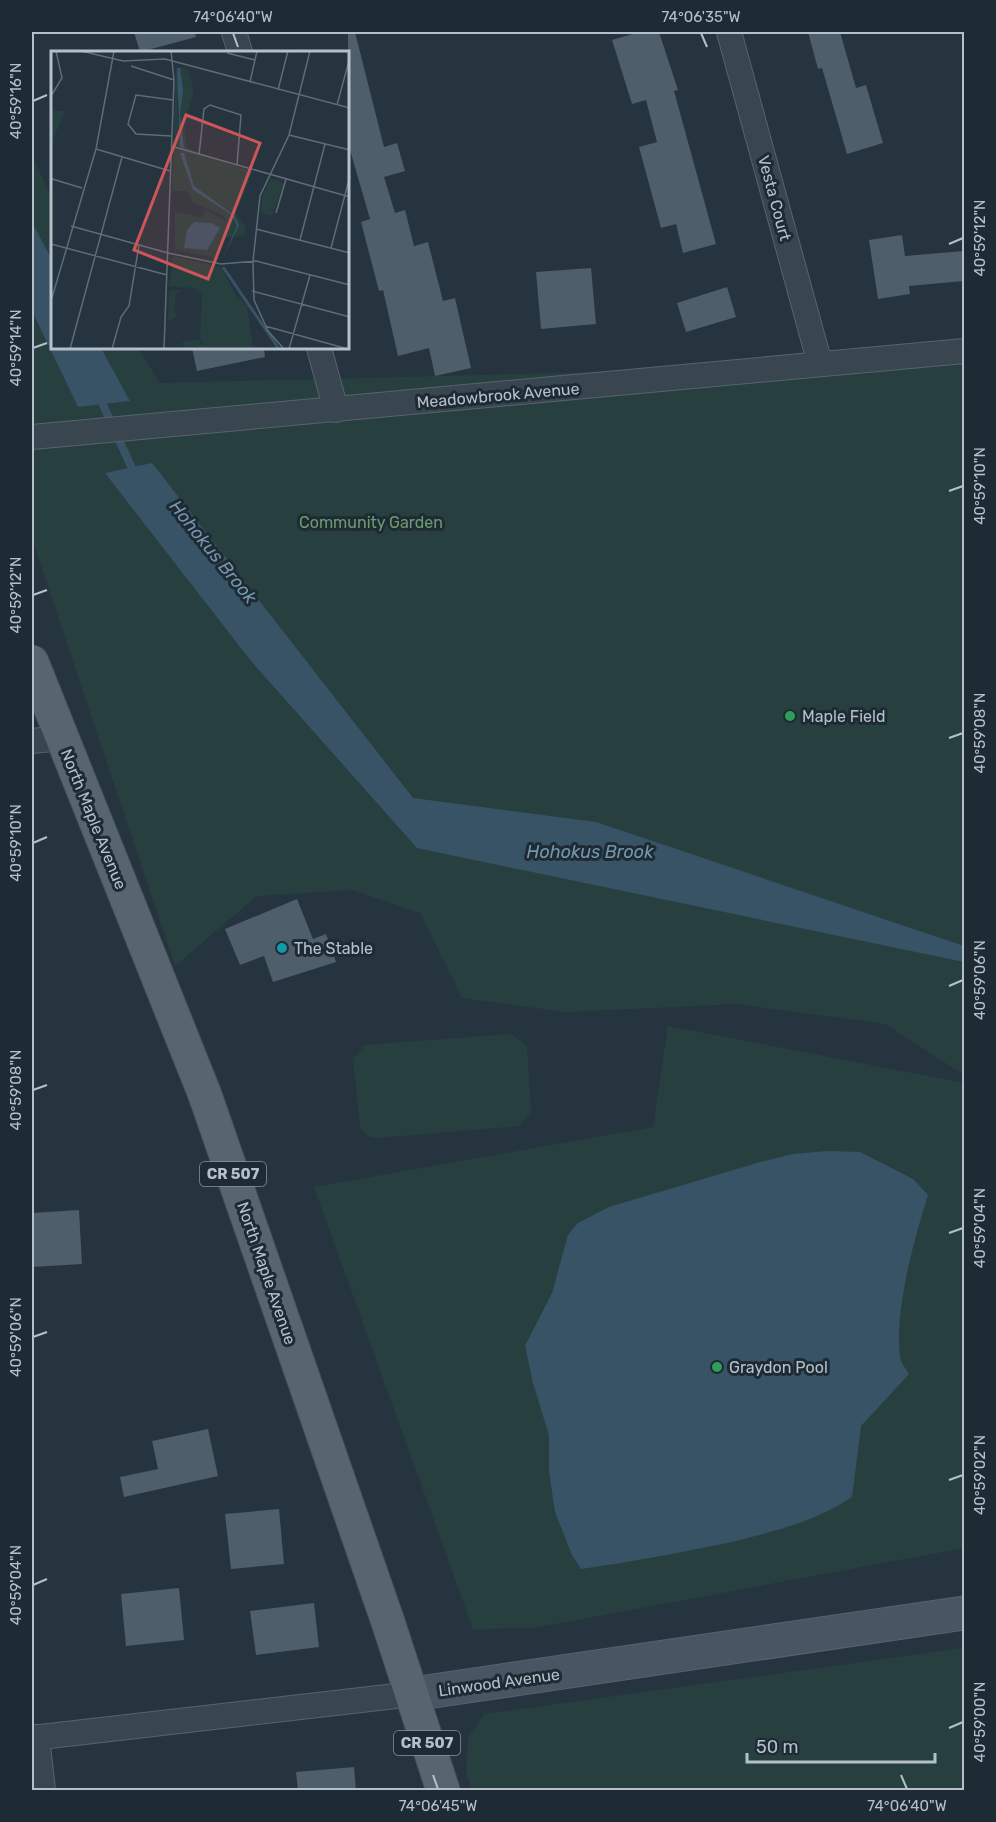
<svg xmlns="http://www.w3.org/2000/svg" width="996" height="1822" font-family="Rubik,sans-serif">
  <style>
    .green { fill: #27403f }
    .water { fill: #385366 }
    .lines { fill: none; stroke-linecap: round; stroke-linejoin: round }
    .stream { stroke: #385366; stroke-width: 8 }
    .building { fill: #4e5e6a }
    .minor-casing { stroke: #57636d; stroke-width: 26 }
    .secondary-casing { stroke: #57636d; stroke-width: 35 }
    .primary-casing { stroke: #424f58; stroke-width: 35 }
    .minor { stroke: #39464f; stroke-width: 24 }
    .secondary { stroke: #475662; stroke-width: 33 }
    .primary { stroke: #57656f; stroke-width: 33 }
    .ticks { fill: none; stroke: #b5c0ca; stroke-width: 2 }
    .leisure-dot { fill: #2e9e5b; stroke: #1e2b34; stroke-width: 2 }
    .culture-dot { fill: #0f9aa8; stroke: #1e2b34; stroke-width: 2 }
    .labels { text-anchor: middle; stroke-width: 6; stroke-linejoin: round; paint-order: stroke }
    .shield { fill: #1e2b34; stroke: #88939d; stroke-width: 1.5 }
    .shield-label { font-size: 15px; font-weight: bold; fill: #b5c0ca }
    .street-label { font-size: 16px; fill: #b5c0ca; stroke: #1e2b34 }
    .park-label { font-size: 16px; fill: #6c9b6f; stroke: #1e2b34 }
    .poi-label { font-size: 16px; fill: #b5c0ca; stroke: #1e2b34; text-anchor: start }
    .water-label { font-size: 18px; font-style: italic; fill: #7596ad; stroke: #1e2b34 }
    .inset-river { fill: none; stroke: #385366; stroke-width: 3 }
    .inset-road { fill: none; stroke: #5f6c77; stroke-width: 1.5 }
    .view { fill: #cc5659; fill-opacity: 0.15; stroke: #cc5659; stroke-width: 3 }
    .inset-edge { fill: none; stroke: #b5c0ca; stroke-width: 3 }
    .neatline { fill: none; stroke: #b5c0ca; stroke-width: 2 }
    .ticks-label { font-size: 15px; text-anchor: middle; fill: #b5c0ca }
  </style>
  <rect width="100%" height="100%" fill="#25343f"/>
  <!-- green -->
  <g class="green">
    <path d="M32,155l20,44v61l-20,-38z"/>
    <path d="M32,311l46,96 52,-6 -29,-53h37l22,35 804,-20v712l-79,-51 -148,-20 -172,8 -103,-14 -42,-85 -68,-23 -95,6 -82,70 -143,-427z"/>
    <path d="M668,1026l296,57v465l-430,80 -61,1 -159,-442 339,-60z"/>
    <path d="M511,1034l16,12 4,66 -12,14 -141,12 -10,-2 -8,-8 -7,-69 12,-14z"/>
    <path d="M964,1648v142h-492l-6,-18 2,-34 16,-24z"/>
  </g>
  <!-- water -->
  <g class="water">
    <path d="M32,222l20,38v88h49l29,53 -52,6 -46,-96z"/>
    <path d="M152,463l261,335 183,24 368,124v16l-547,-114 -166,-187 -146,-188z"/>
    <path d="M827,1151l33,1 53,27 15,16c-14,44 -34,117 -28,162 1,6 6,12 9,17l-48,52 -9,71c-39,26 -81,35 -125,46 -49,10 -97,19 -146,26l-9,-14 -17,-43 -6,-41v-36l-16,-52 -8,-37 27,-53 16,-58 10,-12 31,-16 148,-44 36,-9z"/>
  </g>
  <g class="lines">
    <!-- stream -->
    <path class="stream" d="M99,396l36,79"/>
  </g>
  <!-- building -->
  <g class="building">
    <path d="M134,32h61l1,5 -56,15z"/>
    <path d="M348,32h7l29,115 13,-4 8,28 -21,6 11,36 10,-3 9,36 14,-4 15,59 12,-3 16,70 -36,8 -6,-28 -31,8 -15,-66 -4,1 -18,-69 9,-3 -22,-76z"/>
    <path d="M639,32h20l19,58 -4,1 42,153 -33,9 -7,-29 -15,4 -22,-81 18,-5 -11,-42 -14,4 -20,-64z"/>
    <path d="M808,32h32l16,56 10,-3 17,58 -36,11 -25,-86 -4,1z"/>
    <path d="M902,235l3,21 59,-5v30l-55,5 1,8 -32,5 -9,-59z"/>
    <path d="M591,268l5,56 -55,5 -5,-57z"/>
    <path d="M727,287l9,30 -50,15 -9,-29z"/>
    <path d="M192,348h72l1,9 -68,14z"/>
    <path d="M297,899l16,40 13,-5 10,28 -63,20 -9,-26 -24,9 -15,-36z"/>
    <path d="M79,1210l3,54 -50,3v-54z"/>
    <path d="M208,1429l10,47 -94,21 -4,-20 38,-8 -6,-28z"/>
    <path d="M279,1509l5,55 -53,5 -6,-55z"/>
    <path d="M179,1588l5,52 -58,6 -5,-52z"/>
    <path d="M314,1603l5,44 -63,8 -6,-44z"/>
    <path d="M354,1767l2,24h-58l-2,-19z"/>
  </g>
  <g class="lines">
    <defs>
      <g id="minor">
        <path d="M234,32l6,20"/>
        <path d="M729,32l91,332"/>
        <path d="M319,348l17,62"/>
        <path d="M32,437l932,-86"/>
        <path d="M32,741l30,-3"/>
        <path d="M37,1737l6,53"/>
        <path d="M32,1738l381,-44"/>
      </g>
      <path id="secondary" d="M413,1694l551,-81"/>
      <path id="primary" d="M32,662l173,433 183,527 55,168"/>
    </defs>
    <!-- minor casing -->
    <use href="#minor" class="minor-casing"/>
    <!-- secondary casing -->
    <use href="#secondary" class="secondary-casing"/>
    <!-- primary casing -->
    <use href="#primary" class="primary-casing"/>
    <!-- minor -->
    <use href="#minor" class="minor"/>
    <!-- secondary -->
    <use href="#secondary" class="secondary"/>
    <!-- primary -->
    <use href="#primary" class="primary"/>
  </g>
  <!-- ticks -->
  <path class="ticks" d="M233,33l5,14M701,33l6,14M33,101l14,-6M949,244l14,-6M33,348l14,-5M949,491l14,-5M33,595l14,-5M949,738l14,-5M33,843l14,-6M949,986l14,-6M33,1090l14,-5M949,1233l14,-5M33,1337l14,-5M949,1480l14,-5M33,1585l14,-6M949,1728l14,-6M433,1775l5,14M901,1775l6,14"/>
  <!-- markers -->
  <g class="leisure-dot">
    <circle cx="790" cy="716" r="6"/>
    <circle cx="717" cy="1367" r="6"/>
  </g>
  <circle class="culture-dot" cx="282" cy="948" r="6"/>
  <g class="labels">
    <!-- shield labels -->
    <g class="shield">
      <rect x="200" y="1162" width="66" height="24" rx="4.5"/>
      <rect x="394" y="1731" width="66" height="24" rx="4.5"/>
    </g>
    <g class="shield-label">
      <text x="233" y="1179">CR 507</text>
      <text x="427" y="1748">CR 507</text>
    </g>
    <!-- street labels -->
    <g class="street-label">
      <text transform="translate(775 198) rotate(75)" y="6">Vesta Court</text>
      <text transform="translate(498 395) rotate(-5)" y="6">Meadowbrook Avenue</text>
      <text transform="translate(94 819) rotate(68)" y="6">North Maple Avenue</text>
      <text transform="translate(267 1273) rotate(71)" y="6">North Maple Avenue</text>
      <text transform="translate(499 1682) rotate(-8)" y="6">Linwood Avenue</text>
    </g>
    <!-- park labels -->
    <g class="park-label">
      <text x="371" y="528">Community Garden</text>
    </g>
    <!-- poi labels -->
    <g class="poi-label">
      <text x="802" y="722">Maple Field</text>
      <text x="294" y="954">The Stable</text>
      <text x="729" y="1373">Graydon Pool</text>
    </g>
    <!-- water labels -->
    <g class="water-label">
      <text transform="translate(213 552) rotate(51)" y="6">Hohokus Brook</text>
      <text x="590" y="858">Hohokus Brook</text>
    </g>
  </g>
  <!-- overview -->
  <g transform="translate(51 51)">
    <rect width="298" height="298" fill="#25343f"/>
    <path d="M129,16l8,3 6,21 -10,33 3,24 66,23 -14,35 -6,3 13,18 -1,8 -21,3 -9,20 -40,-9v-37l27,5 4,-7 21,12 -4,-6 -31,-14 -5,-11h-15l4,-122zM128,17l4,23 -3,23 4,34 -7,-34zM0,60h14l-14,33zM220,128l13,4 -12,33 -11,-2 1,-18zM122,205l48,11 15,28 11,11 6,43h-64l-6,-4v-4l15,-1 6,6 -4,-7 2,-44 -7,-7 -26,-2zM134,239l-9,3 -2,18 3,5 -9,6 1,-31z" fill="#27403f" fill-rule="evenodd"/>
    <path d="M126,17h3l3,23 -3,23 4,34 -4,-1zM129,102h4l10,33 40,29 5,10 -17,35 15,-34 -5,-11 -39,-25zM143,171l18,1 8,5 -13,22 -23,-2 3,-18z" fill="#385366"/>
    <path class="inset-river" d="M172,216l56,82"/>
    <path class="inset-road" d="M30,0l42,10 42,-2 185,49M176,2l28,7M80,15l43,14M199,31l7,-31M227,39l10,-39M0,45l11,-18 -6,-27M286,54l13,-48M238,84l61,15M120,85l-35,-2 -8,-10 8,-29 37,5M120,95l179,51M45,98l74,22M148,104l5,-46 6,-4 31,10 -4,50M1,128l30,9M225,162l10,-34M20,175l97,27M205,178l94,24M249,189l25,-96M0,193l116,31M280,197l19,-72M117,202l53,11 35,-3 94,24M201,240l98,26M0,250l45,-152 18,-98M214,275l83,23M19,298l52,-192M61,298l9,-32 8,-11 10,-61M113,298l10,-269 -3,-29M233,298l-16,-18 -14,-31 -1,-39 7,-65 29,-61 21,-84M238,298l21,-74"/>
    <path class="view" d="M135,64l74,28 -52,136 -74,-29z"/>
    <rect width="298" height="298" class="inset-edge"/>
  </g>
  <!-- border -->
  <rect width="996" height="1822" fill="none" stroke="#1e2b34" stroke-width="66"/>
  <!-- scale -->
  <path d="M747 1753v9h188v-9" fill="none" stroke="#b5c0ca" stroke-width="3"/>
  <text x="756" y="1753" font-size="18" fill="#b5c0ca" stroke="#1e2b34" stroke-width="4.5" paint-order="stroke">50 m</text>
  <rect x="33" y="33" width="930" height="1756" class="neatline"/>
  <g class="ticks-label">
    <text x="233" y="22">74°06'40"W</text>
    <text x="701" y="22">74°06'35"W</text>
    <text transform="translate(16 101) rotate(-90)" y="5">40°59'16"N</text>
    <text transform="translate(980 238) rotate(-90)" y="5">40°59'12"N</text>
    <text transform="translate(16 348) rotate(-90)" y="5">40°59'14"N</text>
    <text transform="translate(980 486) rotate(-90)" y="5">40°59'10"N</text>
    <text transform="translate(16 595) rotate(-90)" y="5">40°59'12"N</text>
    <text transform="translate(980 733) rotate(-90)" y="5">40°59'08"N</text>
    <text transform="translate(16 843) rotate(-90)" y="5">40°59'10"N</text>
    <text transform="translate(980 980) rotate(-90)" y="5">40°59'06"N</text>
    <text transform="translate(16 1090) rotate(-90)" y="5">40°59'08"N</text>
    <text transform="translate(980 1228) rotate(-90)" y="5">40°59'04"N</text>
    <text transform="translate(16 1337) rotate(-90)" y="5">40°59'06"N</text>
    <text transform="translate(980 1475) rotate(-90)" y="5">40°59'02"N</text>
    <text transform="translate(16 1585) rotate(-90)" y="5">40°59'04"N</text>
    <text transform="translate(980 1722) rotate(-90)" y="5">40°59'00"N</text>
    <text x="438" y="1811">74°06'45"W</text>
    <text x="907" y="1811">74°06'40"W</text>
  </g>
</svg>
